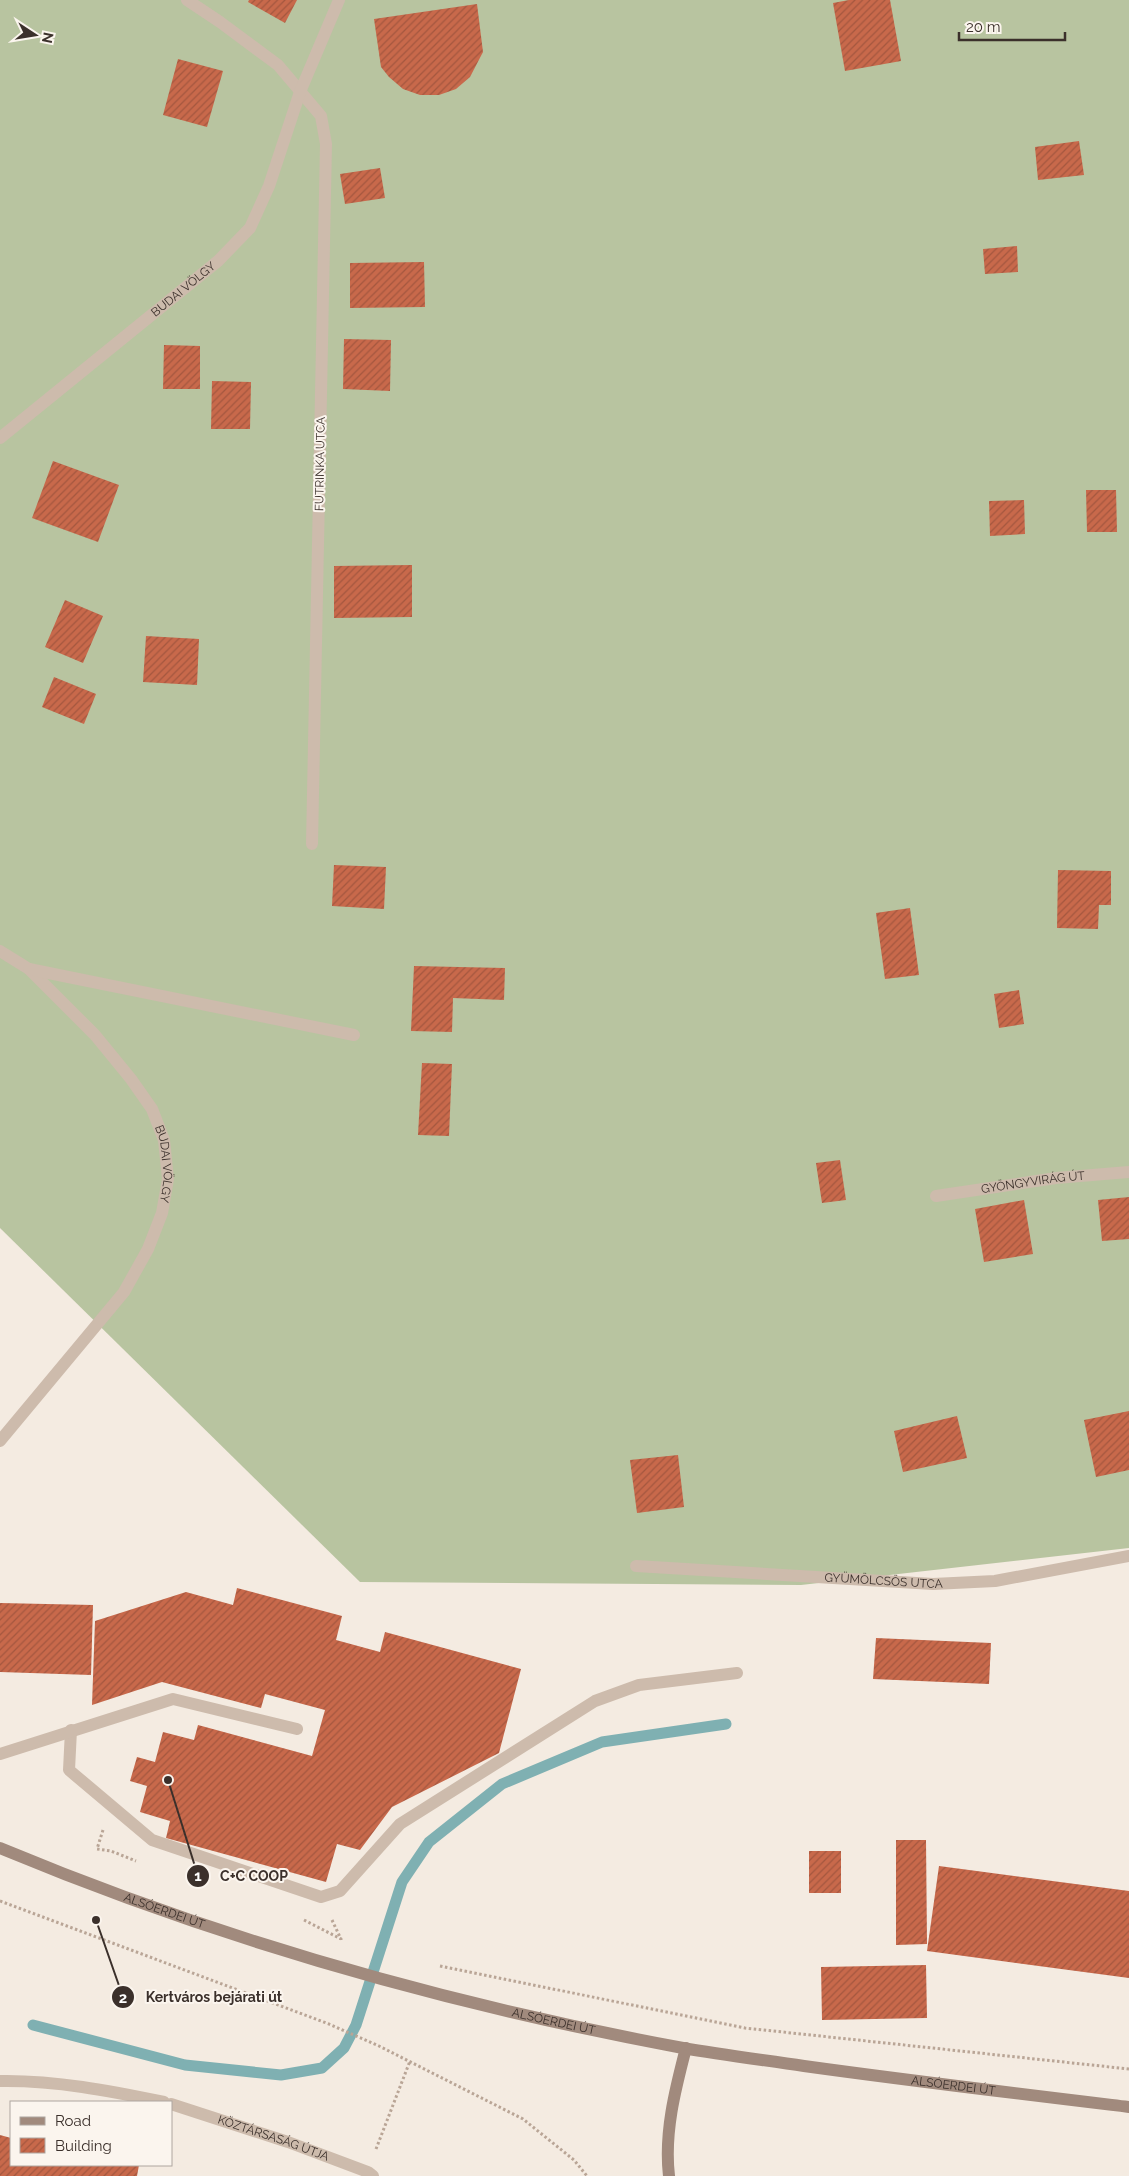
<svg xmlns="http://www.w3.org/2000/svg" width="1129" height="2176" font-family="Raleway,sans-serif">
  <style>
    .garden { fill: #b8c4a0 }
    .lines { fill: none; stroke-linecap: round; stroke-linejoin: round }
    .stream { stroke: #7fb0b2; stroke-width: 11 }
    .building { fill: url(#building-hatch) }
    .path { stroke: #b9a596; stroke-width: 3; stroke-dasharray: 2.5 2.5; stroke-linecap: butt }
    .lane { stroke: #cdbbac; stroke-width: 12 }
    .street { stroke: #cdbbac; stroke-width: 12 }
    .secondary { stroke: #a18a7d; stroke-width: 12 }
    .labels { text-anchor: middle; stroke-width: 4; stroke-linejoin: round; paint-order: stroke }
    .street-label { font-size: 12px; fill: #3b302b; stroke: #fbf5ee }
    .leader { fill: none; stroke: #3b302b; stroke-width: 2 }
    .callout-dot { fill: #3b302b; stroke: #fbf5ee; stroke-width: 2 }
    .mark-label { font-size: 15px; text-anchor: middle; font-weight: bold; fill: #fff }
    .callout-label { font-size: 14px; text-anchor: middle; font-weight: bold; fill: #3b302b; stroke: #fbf5ee; stroke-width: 4; stroke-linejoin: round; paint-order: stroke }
  </style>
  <defs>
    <pattern id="building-hatch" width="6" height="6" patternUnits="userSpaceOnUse" patternTransform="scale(1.25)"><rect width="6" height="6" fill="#c8694b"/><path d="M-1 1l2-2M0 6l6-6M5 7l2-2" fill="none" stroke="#a4573f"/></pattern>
  </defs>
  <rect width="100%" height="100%" fill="#f4ebe1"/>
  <!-- garden -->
  <path class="garden" d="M0,0h1129v1548l-328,37 -441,-3 -360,-354z"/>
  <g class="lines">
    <!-- stream -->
    <path class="stream" d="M33,2025l152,40 96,10 41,-7 22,-20 12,-23 46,-143 27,-40 73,-58 100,-42 124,-18"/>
  </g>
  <!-- building -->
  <g class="building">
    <path d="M249,0h48l-12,23 -37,-21z"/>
    <path d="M849,0h41l11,61 -56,10 -12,-68z"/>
    <path d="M477,4l6,48 -13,25 -14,12 -17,6h-19l-17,-6 -14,-12 -8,-10 -7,-48z"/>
    <path d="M178,59l45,12 -16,56 -44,-12z"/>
    <path d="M1079,141l5,34 -46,5 -3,-33z"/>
    <path d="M380,168l5,30 -40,6 -5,-30z"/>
    <path d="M1017,246l1,26 -33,2 -2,-25z"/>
    <path d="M424,262l1,45 -75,1v-45z"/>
    <path d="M344,339l47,1 -1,51 -47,-2z"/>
    <path d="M164,345l36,1v43h-37z"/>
    <path d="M212,381l39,1 -1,47h-39z"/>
    <path d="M53,461l66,24 -21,57 -66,-24z"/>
    <path d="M1086,490h30l1,42h-30z"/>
    <path d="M1024,500l1,34 -35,2 -1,-35z"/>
    <path d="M412,565v52l-78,1v-52z"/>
    <path d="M65,600l38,16 -20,47 -38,-16z"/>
    <path d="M146,636l53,3 -2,46 -54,-3z"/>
    <path d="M54,677l42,17 -12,30 -42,-17z"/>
    <path d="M334,865l52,2 -2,42 -52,-3z"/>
    <path d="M1058,870l53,1v34h-12l-1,24 -41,-1z"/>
    <path d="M910,908l9,67 -34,4 -9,-66z"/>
    <path d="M414,966l91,2 -1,32 -51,-2 -1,34 -41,-1z"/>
    <path d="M1019,990l5,34 -25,4 -5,-34z"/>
    <path d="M422,1063l30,1 -3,72 -31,-1z"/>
    <path d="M840,1160l6,40 -24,3 -6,-40z"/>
    <path d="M1129,1197v42l-27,2 -4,-41z"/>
    <path d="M1024,1200l9,54 -49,8 -9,-53z"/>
    <path d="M1129,1411v59l-33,7 -12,-57z"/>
    <path d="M957,1416l10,42 -64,14 -9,-41z"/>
    <path d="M678,1455l6,52 -47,6 -7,-53z"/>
    <path d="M237,1588l105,28 -6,24 44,12 5,-20 136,37 -22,84 -107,54 -32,43 -23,-6 -11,38 -160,-44 4,-17 -30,-9 7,-26 -17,-5 7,-24 18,5 8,-30 31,8 4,-15 114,31 13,-46 -60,-16 -4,14 -99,-26 -70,23 3,-84 91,-29 47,13z"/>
    <path d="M0,1603l93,2 -2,70 -91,-3z"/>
    <path d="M876,1638l115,5 -2,41 -116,-5z"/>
    <path d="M896,1840h30l1,104 -31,1z"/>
    <rect x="809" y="1851" width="32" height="42"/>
    <path d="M939,1866l190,25v87l-202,-27z"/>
    <path d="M926,1965l1,53 -105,2 -1,-53z"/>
    <path d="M0,2135l11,3v27h128l-2,11h-137z"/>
  </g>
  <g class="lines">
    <!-- path -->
    <g class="path">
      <path d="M103,1830l-6,19 14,2 25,10"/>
      <path d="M0,1901l329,123 50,22 144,73 51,41 13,16"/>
      <path d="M304,1920l37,19v2"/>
      <path d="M332,1920l9,19"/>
      <path d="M440,1966l305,62 384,41"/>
      <path d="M376,2149l34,-88"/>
    </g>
    <!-- lane -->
    <g class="lane">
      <path d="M71,1730l-2,40 83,70 169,57 19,-6 60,-67 195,-123 44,-16 98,-12"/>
      <path d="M0,1754l173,-55 124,30"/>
    </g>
    <!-- street -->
    <g class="street">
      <path d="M187,0l33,22 58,43 43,51 5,28 -14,700"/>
      <path id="s1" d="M0,438l218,-177 32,-33 19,-42 31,-94 39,-92"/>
      <path id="s2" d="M0,951l29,18 66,66 36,44 21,30 12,31 4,39 -6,34 -14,36 -24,43 -124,149"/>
      <path d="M29,969l325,66"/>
      <path id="s3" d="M936,1196l120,-18 73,-6"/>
      <path id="s4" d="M636,1566l297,18 62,-3 134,-25"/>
      <path d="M0,2081c55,-1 110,10 164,21"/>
      <path id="s5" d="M171,2104l117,38 80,30 5,4"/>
    </g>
    <!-- secondary -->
    <g class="secondary">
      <path id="s6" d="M0,1848c218,91 451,157 683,200 40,7 81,12 121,18 108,15 217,28 325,41"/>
      <path d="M669,2176c-5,-43 6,-86 17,-128"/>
    </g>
  </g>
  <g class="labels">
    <!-- street labels -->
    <g class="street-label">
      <text dy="4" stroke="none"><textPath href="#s1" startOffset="236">BUDAI VÖLGY</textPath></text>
      <text transform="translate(320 464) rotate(-89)" y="4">FUTRINKA UTCA</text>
      <text dy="4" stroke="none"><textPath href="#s2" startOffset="278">BUDAI VÖLGY</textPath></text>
      <text dy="4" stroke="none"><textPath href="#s3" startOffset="98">GYÖNGYVIRÁG ÚT</textPath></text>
      <text dy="4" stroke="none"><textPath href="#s4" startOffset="248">GYÜMÖLCSÖS UTCA</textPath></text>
      <text dy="4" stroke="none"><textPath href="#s6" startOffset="176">ALSÓERDEI ÚT</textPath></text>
      <text dy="4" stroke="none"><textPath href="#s6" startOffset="581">ALSÓERDEI ÚT</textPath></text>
      <text dy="4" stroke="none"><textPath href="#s6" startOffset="986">ALSÓERDEI ÚT</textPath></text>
      <text dy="4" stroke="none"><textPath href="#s5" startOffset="108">KÖZTÁRSASÁG ÚTJA</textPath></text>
    </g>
  </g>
  <!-- callouts -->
  <path class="leader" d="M168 1780L198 1876M96 1920L123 1997"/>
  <g class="callout-dot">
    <circle cx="168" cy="1780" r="5"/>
    <circle cx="96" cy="1920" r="5"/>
    <circle cx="198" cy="1876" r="12"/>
    <circle cx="123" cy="1997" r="12"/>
  </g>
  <g class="mark-label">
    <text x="198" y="1881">1</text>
    <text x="123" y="2003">2</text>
  </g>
  <g class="callout-label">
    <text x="254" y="1881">C+C COOP</text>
    <text x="214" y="2002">Kertváros bejárati út</text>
  </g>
  <!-- legend -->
  <rect x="10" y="2101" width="162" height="65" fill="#fbf5ee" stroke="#aea6a0"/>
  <rect x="20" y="2117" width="25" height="8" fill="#a18a7d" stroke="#aea6a0"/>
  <text x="55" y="2126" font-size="15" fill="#3b302b">Road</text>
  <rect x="20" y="2138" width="25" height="15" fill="url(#building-hatch)" stroke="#aea6a0"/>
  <text x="55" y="2151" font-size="15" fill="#3b302b">Building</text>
  <!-- north arrow -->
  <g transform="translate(35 35) rotate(102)" stroke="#fbf5ee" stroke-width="4" paint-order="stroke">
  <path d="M0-4L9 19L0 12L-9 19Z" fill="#3b302b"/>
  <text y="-8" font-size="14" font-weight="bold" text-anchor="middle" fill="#3b302b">N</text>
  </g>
  <!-- scale -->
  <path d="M959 32v8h106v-8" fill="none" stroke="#3b302b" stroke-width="2.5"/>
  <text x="966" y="32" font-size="15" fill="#3b302b" stroke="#fbf5ee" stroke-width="4" paint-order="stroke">20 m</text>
</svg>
